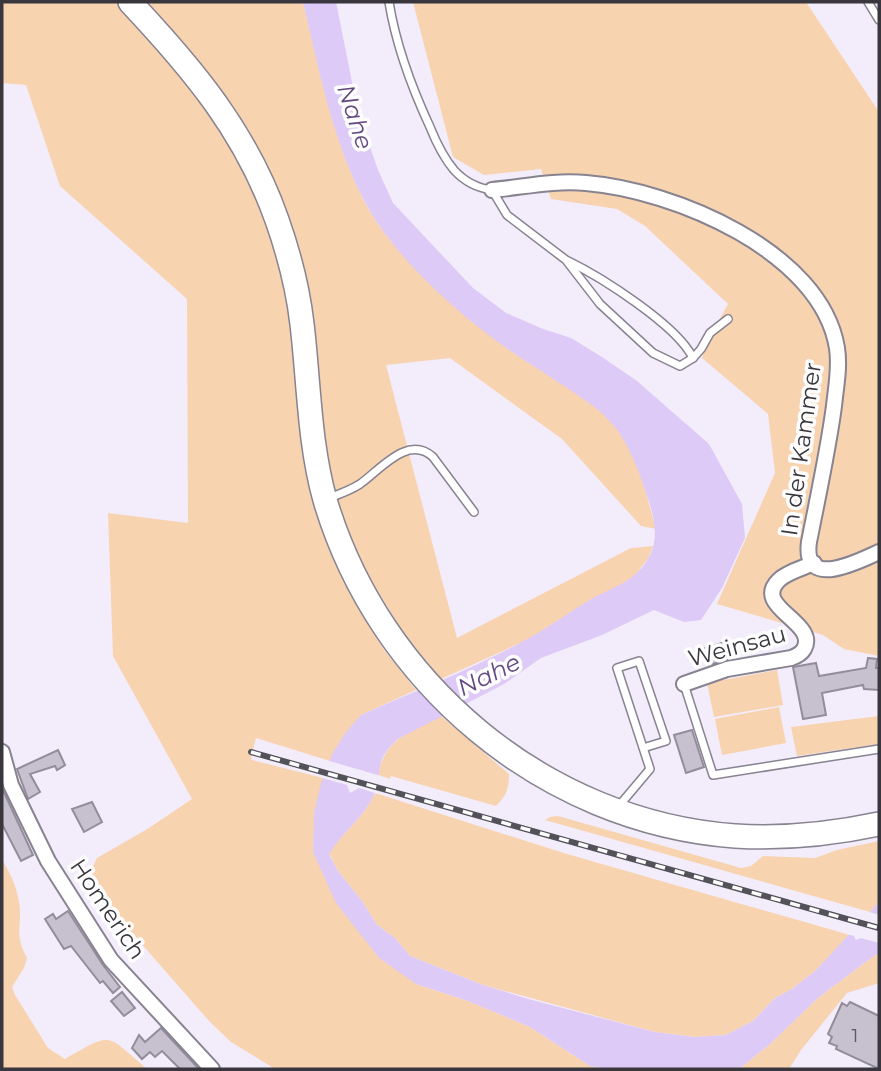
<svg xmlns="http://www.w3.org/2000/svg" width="881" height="1071" font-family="Montserrat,sans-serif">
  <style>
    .green { fill: #f8d3b0 }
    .water { fill: #ddcaf6 }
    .pier { fill: #f3ecfb }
    .building { fill: #c6c0cf; stroke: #938d9b; stroke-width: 2 }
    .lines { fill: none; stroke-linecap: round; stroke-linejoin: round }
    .lane-casing { stroke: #888390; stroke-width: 10 }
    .street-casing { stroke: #888390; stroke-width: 18 }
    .primary-casing { stroke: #888390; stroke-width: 26 }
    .lane { stroke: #fff; stroke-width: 7 }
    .street { stroke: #fff; stroke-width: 14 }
    .primary { stroke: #fff; stroke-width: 23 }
    .rail-casing { stroke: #545259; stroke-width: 6 }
    .rail { stroke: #fdfdfd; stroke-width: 3.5; stroke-dasharray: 10; stroke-linecap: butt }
    .labels { text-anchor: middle; stroke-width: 7; stroke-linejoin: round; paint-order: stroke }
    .number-label { font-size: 19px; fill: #5c5962 }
    .street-label { font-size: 23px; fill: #39373d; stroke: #fdfdfd }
    .water-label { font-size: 24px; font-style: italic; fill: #634981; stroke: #fdfdfd }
  </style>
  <rect width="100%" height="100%" fill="#f3ecfb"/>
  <!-- green -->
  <g class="green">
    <path d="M2,2h301c18,73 36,174 84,234 34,43 76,80 120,112 31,23 85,50 109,77 23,28 30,70 40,104l-15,-3 -79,-87 -112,-81 -64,7 71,273 174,-90 22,-2 -4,11 -12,16 -13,12 -34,15 -61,39 -88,40 -36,-44 -35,-56 -22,12 36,59 32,40 -55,25 -31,46 -74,-23 -5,20 1,2 71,18 -10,74 103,132 52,17 62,26 60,39 19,3h-334l-44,-27 -22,-21 -119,-136 1,-14 6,-13 52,-30 43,-29 -79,-143 -5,-143 80,10 -1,-224 -127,-113 -34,-101 -24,-2z"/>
    <path d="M413,2h393l73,110v544l-35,-7 -21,-14 -106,-31 58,-131 -7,-59 -66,-56 6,-18 20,-36 -83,-78 -28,-17 -66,-10 -10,-30 -57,6 -31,-18z"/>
    <path d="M777,670l6,35 -69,12 -7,-34z"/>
    <path d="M779,707l7,36 -64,12 -7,-36z"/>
    <path d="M441,716l68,58c0,15 -3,22 -13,32l-105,-30 -1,3 -12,-4c7,-37 32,-43 63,-59z"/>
    <path d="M879,716v28l-82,12 -6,-29z"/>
    <path d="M375,793l192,61 283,81 -35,36 -23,18 -17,9 -22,23 -27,14 -31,2 -40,-5 -172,-47 -73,-29 -15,-18 -18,-13 -15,-24 -24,-30 -9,-18c14,-21 36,-37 46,-60z"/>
    <path d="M558,816l183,52 10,-2 12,-10 52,2 22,-8 42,-9v61l-9,10 -325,-92 5,-3z"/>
    <path d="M2,860c8,12 15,28 17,42 4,23 -6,30 8,56l-3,10 -12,19 3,8 33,53 17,11c49,-28 40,-25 82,10h-145z"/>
    <path d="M879,952v31l-32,10 -46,57 -12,19h-50l31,-25 49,-47z"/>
  </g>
  <!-- water -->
  <path class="water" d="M303,2h33l22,110 20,58 15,33 80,85 33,25 37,16 28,9 31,19 35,24 72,63 33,60 3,34 -23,50 -21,32 -17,2 -30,-12 -52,25 -61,23 -37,26 -106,55c-27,24 -13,33 -25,58 -10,21 -31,36 -44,57l9,17 24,30 15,24 18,13 15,18 73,29 49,15 123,32 39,5 32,-2 27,-14 22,-23 17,-9 23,-18 64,-69v50l-60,45 -49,47 -31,25h-130l-19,-3 -60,-39 -62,-26 -52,-17 -37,-26 -43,-55 -23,-51 1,-39 7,-30 11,-29 14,-22 15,-17c56,-25 115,-47 168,-77 20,-11 39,-25 59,-37 23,-14 48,-18 62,-46 11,-23 1,-48 -7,-71 -11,-32 -23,-58 -50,-78 -27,-20 -56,-37 -84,-56 -45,-32 -90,-71 -123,-115 -48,-63 -65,-157 -83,-233z"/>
  <!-- pier -->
  <g class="pier">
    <path d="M326,760l55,16 -3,18 -19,-6 -9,5 -3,-8 -28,-8z"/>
    <path d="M866,911l13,4v28l-18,-5 -5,2 -2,-4 -8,-2z"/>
  </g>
  <!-- building -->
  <g class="building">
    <path d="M725,642l6,17 -22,6 -6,-16z"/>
    <path d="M868,658l9,1 -1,9h3v22l-15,-1 -1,-4 -41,8 4,22 -23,4 -10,-52 23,-4 3,13 47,-8z"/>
    <path d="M692,730l12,37 -18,6 -12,-38z"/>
    <path d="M58,750l7,15 -8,5 -2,-4 -25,8 10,18 -12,7 -11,-30z"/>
    <path d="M2,788l31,67 -12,6 -19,-37z"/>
    <path d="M92,802l10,20 -18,10 -12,-23z"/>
    <path d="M68,911l35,54 17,22 -7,6 -10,-12 -3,2 -29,-37 -7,3 -19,-30 8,-5 3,5z"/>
    <path d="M122,992l13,16 -11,8 -13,-15z"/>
    <path d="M850,1002l29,14v53l-43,-20 1,-3 -8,-3 3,-6 -4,-3 14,-31 5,3z"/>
    <path d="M161,1028l38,41h-19l-18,-18 -7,6 -5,-5 -8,7 -10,-11 7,-13 6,7z"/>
  </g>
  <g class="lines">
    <defs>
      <g id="lane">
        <path d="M389,2c7,44 22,84 41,125 6,15 13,30 24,43 10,11 23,18 38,20l15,25 59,45 34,44 53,49 27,13 13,-8 8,-9 9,-16 18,-14"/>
        <path d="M868,2l11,18"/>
        <path d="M568,261c33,16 109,64 125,97"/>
        <path d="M329,498c11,-4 22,-8 31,-14 20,-14 48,-50 73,-27l41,55"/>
        <path d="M684,684l29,91 166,-26"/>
        <path d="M618,807l32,-38 -33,-101 22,-7 27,80 -23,7"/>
      </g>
      <g id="street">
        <path d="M492,190c32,-3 62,-10 94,-7 87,7 235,68 251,165 3,20 -1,38 -3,58 -6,45 -16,90 -25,136 -7,49 50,19 70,10"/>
        <path d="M684,684l43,-15 64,-11c6,-2 10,-4 13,-9 15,-27 -53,-42 -25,-69 8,-8 24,-12 35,-17"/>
        <path d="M2,752l9,33 37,76 63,99 101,109"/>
      </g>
      <path id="primary" d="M130,2c63,67 116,130 147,218 12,34 21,69 25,104 7,59 7,119 23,176 54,182 218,322 410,336 48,3 97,-2 144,-12"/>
    </defs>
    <!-- lane casing -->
    <use href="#lane" class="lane-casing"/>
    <!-- street casing -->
    <use href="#street" class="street-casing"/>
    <!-- primary casing -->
    <use href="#primary" class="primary-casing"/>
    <!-- lane -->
    <use href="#lane" class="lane"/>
    <!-- street -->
    <use href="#street" class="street"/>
    <!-- primary -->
    <use href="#primary" class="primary"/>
    <defs>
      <path id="rail" d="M251,752l628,176"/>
    </defs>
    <!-- rail casing -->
    <use href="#rail" class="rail-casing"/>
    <!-- rail -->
    <use href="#rail" class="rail"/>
  </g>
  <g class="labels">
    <!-- number labels -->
    <g class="number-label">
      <text x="855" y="1042">1</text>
    </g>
    <!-- street labels -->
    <g class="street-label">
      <text transform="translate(801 449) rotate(-82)" y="8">In der Kammer</text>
      <text transform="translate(737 646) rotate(-15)" y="8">Weinsau</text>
      <text transform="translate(108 909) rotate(56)" y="8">Homerich</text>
    </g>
    <!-- water labels -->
    <g class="water-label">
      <text transform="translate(355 117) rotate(72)" y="8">Nahe</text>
      <text transform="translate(489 675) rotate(-26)" y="8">Nahe</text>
    </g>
  </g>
  <!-- border -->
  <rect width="881" height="1071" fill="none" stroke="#39373d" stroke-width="7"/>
</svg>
